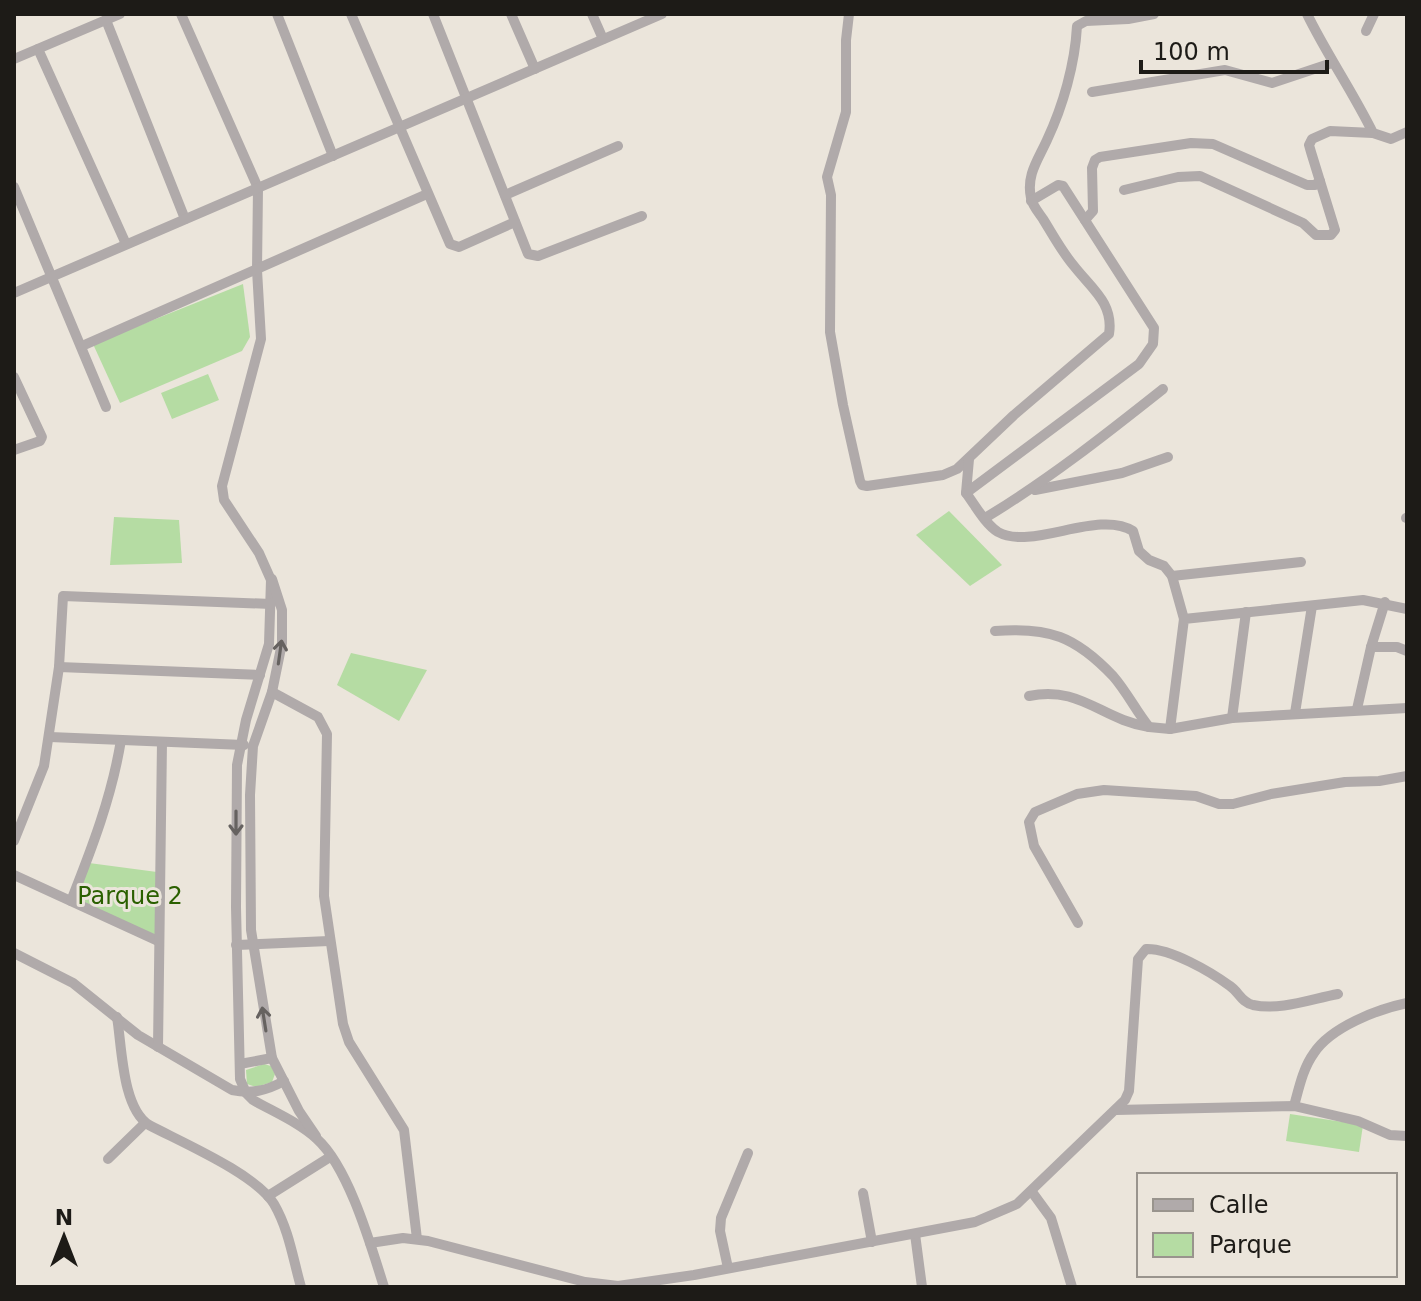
<svg xmlns="http://www.w3.org/2000/svg" width="1421" height="1301" font-family="'DejaVu Sans',sans-serif">
  <style>
    .green { fill: #b5dca3 }
    .lines { fill: none; stroke-linecap: round; stroke-linejoin: round }
    .minor { stroke: #b0aaaa; stroke-width: 10 }
    .oneway { stroke: #666260 }
    .labels { text-anchor: middle; stroke-width: 6; stroke-linejoin: round; paint-order: stroke }
    .park-label { font-size: 24px; fill: #2b6000; stroke: #ebe5db }
  </style>
  <rect width="100%" height="100%" fill="#ebe5db"/>
  <!-- green -->
  <g class="green">
    <path d="M243,284l7,53 -8,14 -122,52 -27,-59z"/>
    <path d="M208,374l11,26 -47,19 -11,-26z"/>
    <path d="M949,511l53,54 -32,21 -54,-51z"/>
    <path d="M114,517l65,3 3,43 -72,2z"/>
    <path d="M351,653l76,17 -28,51 -62,-36z"/>
    <path d="M89,863l68,9 -1,65 -81,-37z"/>
    <path d="M264,1064l7,2 4,8 -3,8 -16,5 -9,-3 -1,-14z"/>
    <path d="M1290,1114l73,11 -4,27 -73,-11z"/>
  </g>
  <g class="lines">
    <!-- minor -->
    <g class="minor">
      <path d="M181,14l77,174 -1,82 4,69 -39,147 2,14 35,53 12,27 -2,64 -23,76 -9,45 -1,142 4,172 6,14 7,7c21,12 47,23 64,39 32,29 54,107 67,148"/>
      <path d="M277,14l56,142"/>
      <path d="M351,14l99,230 9,3 56,-25"/>
      <path d="M433,14l95,240 10,2 104,-40"/>
      <path d="M511,14l24,55"/>
      <path d="M592,14l11,25"/>
      <path d="M849,14l-3,26v72l-19,65 4,18 -1,137 13,73 17,76 2,4 5,1 76,-11 14,-6 57,-54 95,-81c5,-31 -18,-46 -35,-68 -12,-14 -21,-31 -31,-47 -4,-6 -11,-14 -12,-21 -5,-23 7,-38 16,-58 16,-34 28,-76 30,-114l9,-5 42,-2 26,-5"/>
      <path d="M1307,14c20,41 46,78 66,119l18,6 16,-7"/>
      <path d="M106,20l79,199"/>
      <path d="M1366,31l8,-17"/>
      <path d="M38,49l88,195"/>
      <path d="M14,59l106,-45"/>
      <path d="M1092,92l133,-22 47,13 60,-20"/>
      <path d="M14,187l92,220"/>
      <path d="M1124,190l54,-13 22,-1 103,47 13,12h15l4,-5 -24,-78 -2,-7 3,-6 18,-8 43,2"/>
      <path d="M505,195l113,-49"/>
      <path d="M1085,220l8,-9 -1,-43 3,-8 5,-3 91,-14 22,1 94,41h8l5,-4"/>
      <path d="M14,293l648,-279"/>
      <path d="M82,346l345,-152"/>
      <path d="M14,377l28,60 -2,4 -26,9"/>
      <path d="M969,459l-3,34c9,12 19,31 32,39 34,19 100,-23 135,-1l6,20 10,9 15,6 8,10 12,43"/>
      <path d="M1035,490l87,-17 46,-16"/>
      <path d="M966,493l173,-129 14,-20 1,-16 -91,-142 -5,-1 -27,16"/>
      <path d="M985,518c63,-38 120,-83 178,-129"/>
      <path d="M1406,518h1"/>
      <path d="M1172,576l129,-14"/>
      <path d="M272,579l10,31v33l-10,49 -19,54 -3,49 1,135 21,128 27,53 17,25"/>
      <path d="M995,631c54,-4 80,5 118,45 14,16 23,35 36,51l21,2 62,-11 175,-10"/>
      <path d="M1371,647h26l10,4"/>
      <path d="M59,667l201,8"/>
      <path d="M272,692l46,25 9,17 -3,162 19,128 6,18 55,88 13,109"/>
      <path d="M1029,696c51,-11 73,24 120,31"/>
      <path d="M1357,709l14,-62 14,-45"/>
      <path d="M1295,713l17,-107"/>
      <path d="M1232,718l14,-106"/>
      <path d="M1170,729l14,-110 179,-19 44,9"/>
      <path d="M50,737l194,8"/>
      <path d="M14,841l30,-75 15,-99 4,-71 208,8"/>
      <path d="M14,875l144,66"/>
      <path d="M71,901c21,-53 41,-105 50,-161"/>
      <path d="M1078,923l-44,-77 -5,-24 6,-10 42,-18 27,-4 92,6 23,8h14l38,-10 74,-12 34,-1 28,-5"/>
      <path d="M236,945l93,-4"/>
      <path d="M14,953l59,30 65,52 94,55c19,4 34,1 52,-9"/>
      <path d="M117,1017c5,30 5,91 32,108 32,17 107,49 125,79 15,26 19,55 27,83"/>
      <path d="M158,1047l4,-305"/>
      <path d="M240,1064l32,-6"/>
      <path d="M1294,1106c5,-18 9,-38 20,-53 17,-26 64,-44 93,-50"/>
      <path d="M1116,1110l178,-4 64,15 32,14 17,1"/>
      <path d="M108,1159l37,-36"/>
      <path d="M1032,1192l19,26 21,69"/>
      <path d="M863,1193l9,49"/>
      <path d="M268,1196l62,-39"/>
      <path d="M915,1234l7,53"/>
      <path d="M370,1243l33,-5 25,3 157,41 33,4 76,-11 281,-53 42,-18 108,-104 4,-9 9,-132 8,-10c24,-1 65,23 84,37 9,6 11,16 23,19 27,6 58,-6 85,-11"/>
      <path d="M728,1268l-8,-37 1,-13 27,-65"/>
    </g>
  </g>
  <!-- one-way arrows -->
  <defs><path id="oneway-shaft" d="M-6 0H5M1.5-3L5.5 0L1.5 3" fill="none" stroke-width="1.6" stroke-linecap="round" stroke-linejoin="round" transform="scale(2)"/></defs>
  <g class="oneway">
    <use href="#oneway-shaft" transform="translate(280 652) rotate(-82)"/>
    <use href="#oneway-shaft" transform="translate(236 823) rotate(90)"/>
    <use href="#oneway-shaft" transform="translate(264 1019) rotate(-99)"/>
  </g>
  <g class="labels">
    <!-- park labels -->
    <g class="park-label">
      <text x="130" y="904">Parque 2</text>
    </g>
  </g>
  <!-- border -->
  <rect width="1421" height="1301" fill="none" stroke="#1d1b17" stroke-width="32"/>
  <!-- legend -->
  <rect x="1137" y="1173" width="260" height="104" fill="#ebe5db" stroke="#99948d" stroke-width="2"/>
  <rect x="1153" y="1199" width="40" height="12" fill="#b0aaaa" stroke="#99948d" stroke-width="2"/>
  <text x="1209" y="1213" font-size="24" fill="#1d1b17">Calle</text>
  <rect x="1153" y="1233" width="40" height="24" fill="#b5dca3" stroke="#99948d" stroke-width="2"/>
  <text x="1209" y="1253" font-size="24" fill="#1d1b17">Parque</text>
  <!-- north arrow -->
  <g transform="translate(64 1237)" stroke="#ebe5db" stroke-width="6" paint-order="stroke">
  <path d="M0-6L14 30L0 20L-14 30Z" fill="#1d1b17"/>
  <text y="-12" font-size="22" font-weight="bold" text-anchor="middle" fill="#1d1b17">N</text>
  </g>
  <!-- scale -->
  <path d="M1141 60v12h186v-12" fill="none" stroke="#1d1b17" stroke-width="4"/>
  <text x="1153" y="60" font-size="24" fill="#1d1b17" stroke="#ebe5db" stroke-width="6" paint-order="stroke">100 m</text>
</svg>
